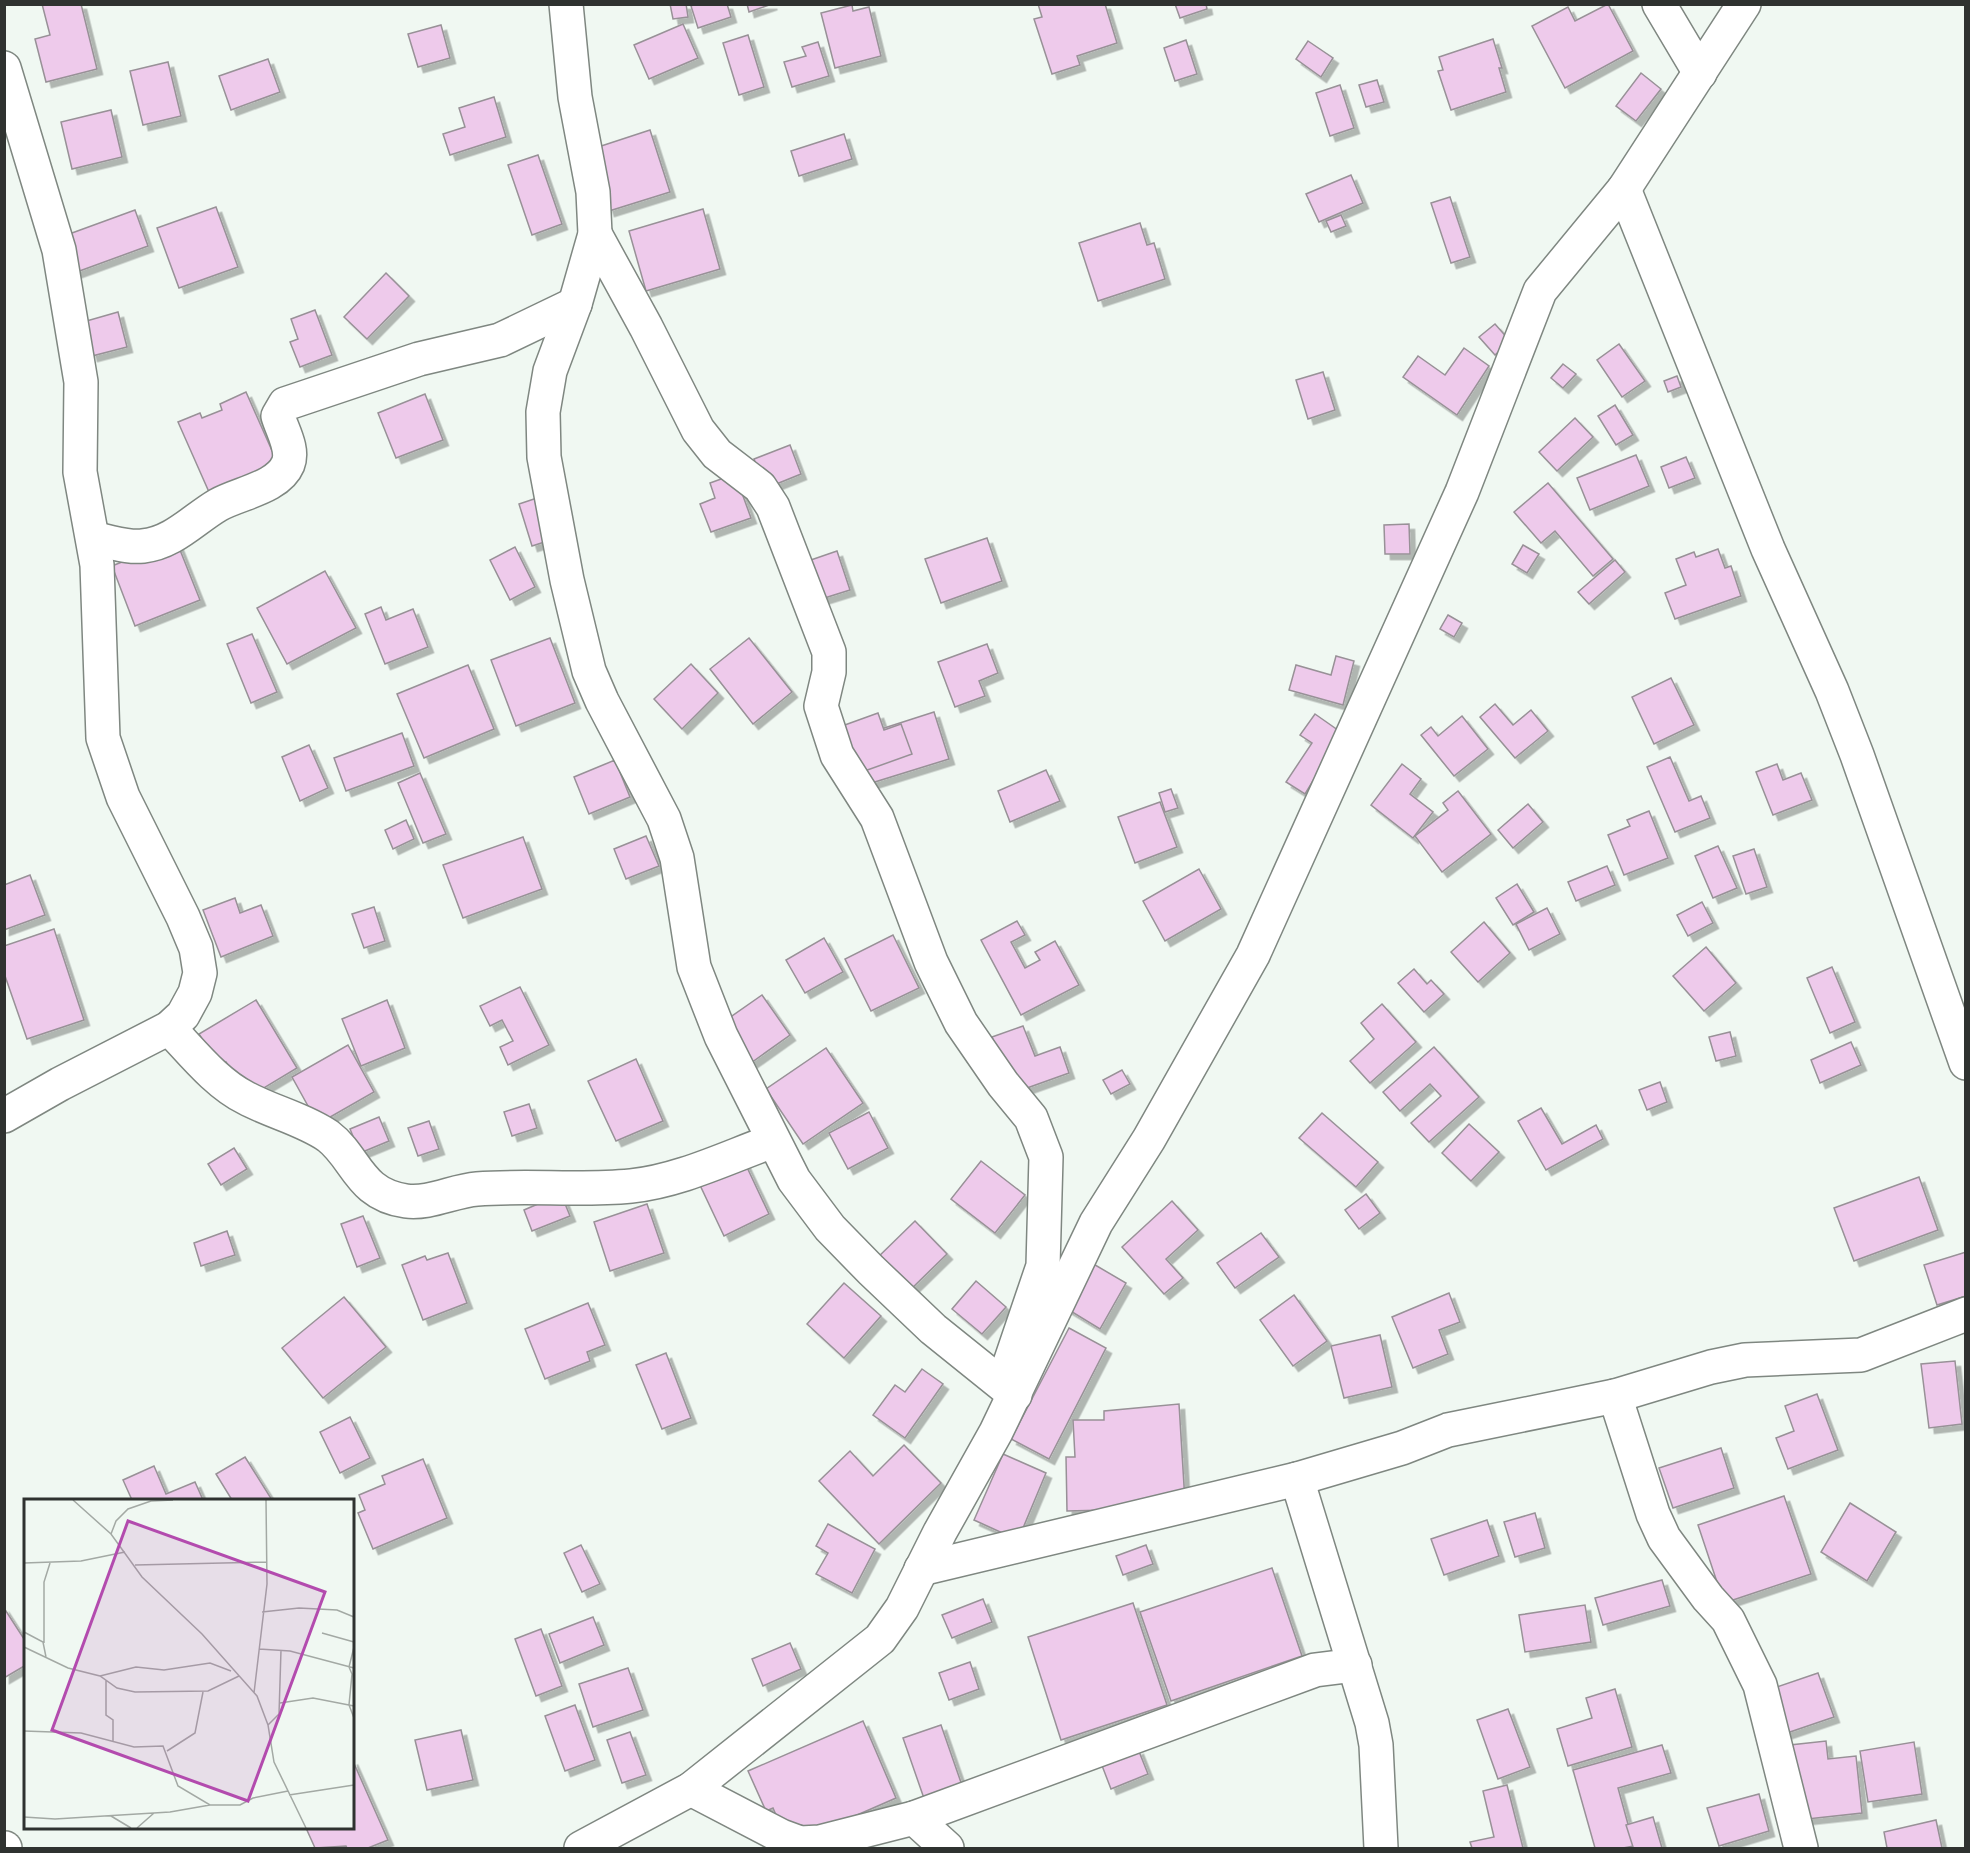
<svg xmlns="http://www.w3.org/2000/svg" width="1970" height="1853" font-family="Arial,sans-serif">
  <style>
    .building { fill: #eecaeb; stroke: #989197; stroke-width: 1.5; filter: url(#shadow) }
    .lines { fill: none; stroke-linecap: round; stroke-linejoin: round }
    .minor-casing { stroke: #7f8781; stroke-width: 36 }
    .minor { stroke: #fff; stroke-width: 33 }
    .inset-road { fill: none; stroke: #a3a9a4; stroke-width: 1.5 }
    .view { fill: #b34bae; fill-opacity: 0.15; stroke: #b34bae; stroke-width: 3 }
    .inset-edge { fill: none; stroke: #2f3230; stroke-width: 3 }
  </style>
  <defs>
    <filter id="shadow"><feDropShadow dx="5.5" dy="5.5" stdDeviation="0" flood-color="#0004"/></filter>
  </defs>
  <rect width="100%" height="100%" fill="#f0f8f2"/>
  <!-- building -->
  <g class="building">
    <path d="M42,4h39l16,65 -51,13 -11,-43 15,-4z"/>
    <path d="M670,4h16l2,13 -15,2z"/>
    <path d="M695,4h32l4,13 -33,11 -7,-22z"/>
    <path d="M747,4h25l-23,8z"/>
    <path d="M1038,4h67l12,39 -40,13 3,9 -28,9 -18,-55 8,-2z"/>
    <path d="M1175,4h31l1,5 -27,9z"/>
    <path d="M1608,4l25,47 -68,37 -33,-62 36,-19 7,14z"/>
    <path d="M852,5l1,6 16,-4 12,49 -46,12 -14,-55z"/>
    <path d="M683,24l15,34 -49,21 -15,-34z"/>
    <path d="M441,25l9,33 -32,9 -10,-33z"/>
    <path d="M748,35l16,52 -25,8 -16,-52z"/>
    <path d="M1493,39l9,29h-3l7,24 -55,18 -13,-39 5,-1 -4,-13z"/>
    <path d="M1186,40l11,34 -22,7 -11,-33z"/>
    <path d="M1308,41l25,17 -12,19 -25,-18z"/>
    <path d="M818,42l11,34 -37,11 -8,-25 22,-6 -4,-9z"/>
    <path d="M268,59l12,33 -49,18 -12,-34z"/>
    <path d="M168,62l13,54 -38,9 -13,-54z"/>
    <path d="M1641,73l20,16 -25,32 -20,-15z"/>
    <path d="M1377,80l7,22 -18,5 -7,-22z"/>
    <path d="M1340,85l14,43 -24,8 -14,-43z"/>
    <path d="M494,97l12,40 -56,18 -7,-21 22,-7 -6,-19z"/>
    <path d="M111,110l11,47 -50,12 -11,-47z"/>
    <path d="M650,130l20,62 -61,19 -20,-61z"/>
    <path d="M844,134l8,25 -53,17 -8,-25z"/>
    <path d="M538,155l24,69 -30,11 -24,-70z"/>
    <path d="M1351,175l12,28 -44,19 -13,-28z"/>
    <path d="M1450,197l20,60 -19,6 -20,-60z"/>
    <path d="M216,207l22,60 -59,21 -22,-60z"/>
    <path d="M703,209l17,60 -74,22 -17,-60z"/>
    <path d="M135,210l13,36 -74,27 -13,-36z"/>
    <path d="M1341,215l5,11 -15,6 -5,-11z"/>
    <path d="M1140,223l7,22 7,-2 11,36 -67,22 -19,-58z"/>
    <path d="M386,273l23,23 -42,43 -23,-22z"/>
    <path d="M315,310l17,45 -32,12 -10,-25 8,-3 -7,-20z"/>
    <path d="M118,312l9,35 -35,9 -9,-34z"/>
    <path d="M1495,324l15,17 -15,14 -16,-18z"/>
    <path d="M1619,344l26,37 -23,16 -25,-37z"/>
    <path d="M1464,348l25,18 -32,49 -54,-38 15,-21 27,19z"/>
    <path d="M1563,364l13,10 -13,14 -12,-10z"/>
    <path d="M1323,372l12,38 -27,9 -12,-39z"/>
    <path d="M1677,376l4,11 -13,5 -4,-11z"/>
    <path d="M246,392l31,70 -68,30 -31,-70 22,-9 2,5 20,-8 -2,-6z"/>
    <path d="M425,394l18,46 -47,18 -18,-45z"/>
    <path d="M1615,405l18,30 -17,10 -18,-29z"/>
    <path d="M1575,418l18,19 -36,34 -18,-19z"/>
    <path d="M790,445l11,29 -37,15 -10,-30z"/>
    <path d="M1636,455l13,31 -59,24 -13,-32z"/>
    <path d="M1686,457l9,21 -26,10 -8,-21z"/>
    <path d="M735,474l16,44 -40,14 -11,-28 15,-6 -5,-15z"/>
    <path d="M1548,483l65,76 -20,17 -38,-45 -14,12 -27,-31z"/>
    <path d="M543,496l14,42 -25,8 -13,-42z"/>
    <path d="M1409,524l1,30h-25l-1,-29z"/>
    <path d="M987,538l15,43 -61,22 -16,-44z"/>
    <path d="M176,540l24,60 -65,26 -23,-60z"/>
    <path d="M1523,545l16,9 -12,19 -15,-9z"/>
    <path d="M515,547l20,40 -25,13 -20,-40z"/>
    <path d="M1718,549l7,19 6,-2 10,30 -66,23 -10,-26 21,-8 -10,-26 18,-7 2,5z"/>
    <path d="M837,551l13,39 -32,10 -13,-38z"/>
    <path d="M1615,560l10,12 -36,32 -11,-12z"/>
    <path d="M325,571l31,57 -69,36 -30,-56z"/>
    <path d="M381,607l5,13 27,-11 15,38 -43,17 -20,-50z"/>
    <path d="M1448,615l14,8 -8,14 -14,-8z"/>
    <path d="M252,634l25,58 -26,11 -24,-59z"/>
    <path d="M550,638l25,65 -59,23 -25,-66z"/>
    <path d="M749,638l43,54 -39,32 -43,-55z"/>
    <path d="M987,644l11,29 -19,8 6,15 -30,11 -17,-45z"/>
    <path d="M1336,656l18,5 -11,44 -54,-15 7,-25 35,10z"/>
    <path d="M691,664l27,29 -36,36 -28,-30z"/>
    <path d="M468,665l26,64 -70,29 -27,-64z"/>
    <path d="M1671,678l23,47 -40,19 -22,-47z"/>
    <path d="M1495,704l18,21 18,-15 17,21 -33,27 -35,-41z"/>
    <path d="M934,712l15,47 -84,26 -15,-46z"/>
    <path d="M878,713l6,17 17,-6 11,30 -53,19 -17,-47z"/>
    <path d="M1315,714l27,19 -37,61 -19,-12 26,-39 -12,-8z"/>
    <path d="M1462,716l26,33 -34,27 -33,-41 10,-8 7,9z"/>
    <path d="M402,733l12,33 -68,25 -12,-33z"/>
    <path d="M309,745l19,43 -28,13 -18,-44z"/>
    <path d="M1670,757l19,44 12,-5 9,22 -35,14 -28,-65z"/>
    <path d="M615,760l15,37 -41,17 -15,-37z"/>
    <path d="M1402,764l19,15 -11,15 23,18 -20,26 -42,-33z"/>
    <path d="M1777,764l6,16 18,-7 11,27 -39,15 -17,-43z"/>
    <path d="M1046,770l14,31 -50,21 -12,-31z"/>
    <path d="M420,773l26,61 -23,9 -25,-60z"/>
    <path d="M1171,789l7,19 -13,4 -6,-19z"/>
    <path d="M1458,791l33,43 -49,38 -27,-36 33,-26 -5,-7z"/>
    <path d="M1160,802l17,45 -42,16 -17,-46z"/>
    <path d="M1528,804l15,18 -30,26 -15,-18z"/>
    <path d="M1649,811l19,47 -44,17 -16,-40 22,-9 -3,-6z"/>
    <path d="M406,820l8,19 -21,10 -8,-19z"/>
    <path d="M646,836l13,30 -33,13 -12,-30z"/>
    <path d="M523,837l19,52 -79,29 -20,-53z"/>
    <path d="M1718,846l19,42 -24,10 -18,-42z"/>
    <path d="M1754,849l13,38 -21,7 -13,-38z"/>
    <path d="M1607,866l8,19 -39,16 -8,-19z"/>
    <path d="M1199,869l22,40 -56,32 -22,-40z"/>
    <path d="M30,875l15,40 -41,15v-45z"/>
    <path d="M1517,884l17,28 -21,13 -17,-27z"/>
    <path d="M235,898l5,15 21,-8 12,31 -52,21 -18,-47z"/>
    <path d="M1702,902l11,21 -25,13 -11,-21z"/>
    <path d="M374,907l11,34 -21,7 -12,-34z"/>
    <path d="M1547,908l13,26 -31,16 -13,-26z"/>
    <path d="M1017,921l8,14 -14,7 14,26 15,-8 -5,-8 20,-11 24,44 -58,30 -40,-75z"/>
    <path d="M1484,922l26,31 -32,29 -27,-30z"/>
    <path d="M54,929l30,91 -57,19 -23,-66v-27z"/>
    <path d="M893,935l26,53 -48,23 -26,-52z"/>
    <path d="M824,938l19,34 -38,21 -19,-33z"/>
    <path d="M1706,947l30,36 -32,28 -31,-35z"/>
    <path d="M1832,967l23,55 -25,11 -23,-55z"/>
    <path d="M1414,969l13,15 4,-4 13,14 -20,18 -26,-29z"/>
    <path d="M520,987l29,58 -41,20 -8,-18 13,-6 -11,-21 -12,6 -10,-20z"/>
    <path d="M762,995l28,40 -42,30 -29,-40z"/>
    <path d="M256,1000l41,68 -50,30 -21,-36 -7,4 -20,-32z"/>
    <path d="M387,1000l18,48 -44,18 -19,-47z"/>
    <path d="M1382,1004l34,38 -46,41 -20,-22 24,-22 -13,-16z"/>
    <path d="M1023,1026l12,30 25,-9 9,26 -56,20 -21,-56z"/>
    <path d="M1730,1032l6,24 -20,5 -7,-24z"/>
    <path d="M1851,1042l10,23 -41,18 -9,-23z"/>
    <path d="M348,1045l26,47 -56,32 -26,-47z"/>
    <path d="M1434,1047l45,50 -50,45 -18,-19 30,-27 -11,-12 -30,27 -17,-19z"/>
    <path d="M826,1048l37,55 -60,41 -37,-55z"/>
    <path d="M636,1059l27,62 -47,20 -28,-60z"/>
    <path d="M1122,1070l8,14 -19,10 -8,-14z"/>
    <path d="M1660,1082l7,20 -20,8 -8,-20z"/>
    <path d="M529,1104l8,24 -25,8 -8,-24z"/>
    <path d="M1541,1108l21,36 34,-19 7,14 -57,31 -28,-49z"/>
    <path d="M869,1112l19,36 -40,21 -19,-36z"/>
    <path d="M1322,1113l56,49 -22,25 -57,-49z"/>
    <path d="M379,1117l10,24 -29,12 -10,-24z"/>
    <path d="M429,1121l10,28 -21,7 -10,-28z"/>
    <path d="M1469,1124l30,28 -28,29 -29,-28z"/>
    <path d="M234,1148l13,21 -26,16 -13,-21z"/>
    <path d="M744,1161l25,53 -45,22 -25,-53z"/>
    <path d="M981,1161l44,34 -30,38 -44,-34z"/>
    <path d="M1919,1177l19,53 -84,31 -20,-53z"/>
    <path d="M561,1194l9,22 -38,15 -8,-21z"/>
    <path d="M1366,1194l14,19 -21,16 -14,-19z"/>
    <path d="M1172,1201l26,29 -32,29 17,19 -19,16 -42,-47z"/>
    <path d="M647,1204l17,49 -54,18 -16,-49z"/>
    <path d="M363,1216l17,42 -23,9 -16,-43z"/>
    <path d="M915,1221l32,33 -42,41 -32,-33z"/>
    <path d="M227,1231l8,24 -34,11 -7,-23z"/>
    <path d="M1261,1233l18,24 -44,31 -18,-25z"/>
    <path d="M1966,1252v44l-29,9 -13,-40z"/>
    <path d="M448,1253l19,50 -44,17 -21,-55 23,-9 2,4z"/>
    <path d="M1090,1262l36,21 -26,46 -36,-22z"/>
    <path d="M976,1281l30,26 -24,27 -30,-25z"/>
    <path d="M844,1283l37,33 -37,42 -37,-34z"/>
    <path d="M1449,1293l11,29 -21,8 9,24 -35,14 -21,-51z"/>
    <path d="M1294,1295l33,46 -34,25 -33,-46z"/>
    <path d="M344,1297l42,50 -63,51 -41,-50z"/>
    <path d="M588,1303l17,42 -18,7 3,9 -45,18 -20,-50z"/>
    <path d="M1069,1328l37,20 -57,111 -38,-20z"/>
    <path d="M1380,1335l12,52 -48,11 -13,-52z"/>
    <path d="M666,1353l25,65 -29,11 -26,-64z"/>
    <path d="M1955,1361l7,63 -33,4 -8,-64z"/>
    <path d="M922,1369l21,15 -38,54 -32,-23 22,-30 10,7z"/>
    <path d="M1817,1394l21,56 -50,19 -12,-31 18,-7 -9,-25z"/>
    <path d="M1179,1404l6,98 -79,8 -39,1 -1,-54h9l-2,-37h31v-9z"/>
    <path d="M350,1417l20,41 -30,15 -20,-41z"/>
    <path d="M904,1445l37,38 -62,61 -60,-63 31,-30 23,25z"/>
    <path d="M1721,1448l13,40 -61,20 -14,-40z"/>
    <path d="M1003,1454l43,19 -28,67 -44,-20z"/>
    <path d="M245,1457l27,43h-40l-16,-26z"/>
    <path d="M423,1459l24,59 -74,31 -15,-36 7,-3 -6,-15 26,-11 -3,-8z"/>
    <path d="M154,1466l12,28 29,-12 8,18h-71l-9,-20z"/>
    <path d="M1784,1496l27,78 -87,29 -26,-78z"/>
    <path d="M1850,1503l46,29 -29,49 -46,-29z"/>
    <path d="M1535,1513l10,35 -30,9 -11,-35z"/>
    <path d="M1487,1520l12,36 -55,19 -13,-36z"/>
    <path d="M828,1524l47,25 -23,44 -36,-19 12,-21 -12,-7z"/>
    <path d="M581,1545l19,39 -18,8 -18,-39z"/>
    <path d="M1146,1545l7,19 -30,11 -7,-19z"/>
    <path d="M1272,1568l30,88 -131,45 -31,-89z"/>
    <path d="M1662,1580l8,26 -67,19 -8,-27z"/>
    <path d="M983,1599l9,23 -40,16 -10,-23z"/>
    <path d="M1133,1603l34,102 -106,35 -33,-103z"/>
    <path d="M1585,1605l6,37 -66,10 -6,-37z"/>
    <path d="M4,1608l22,34v23l-22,13z"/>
    <path d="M593,1617l11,28 -44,18 -11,-29z"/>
    <path d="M541,1629l21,57 -26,10 -21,-57z"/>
    <path d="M790,1643l11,26 -38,17 -11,-27z"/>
    <path d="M970,1662l9,27 -30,11 -10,-27z"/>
    <path d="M628,1668l15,42 -50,17 -14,-43z"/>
    <path d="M1818,1673l16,44 -50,17 -16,-44z"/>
    <path d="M1615,1689l17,58 -64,19 -11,-37 35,-11 -6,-20z"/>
    <path d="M575,1705l20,55 -30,11 -20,-55z"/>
    <path d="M1508,1709l22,58 -32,12 -21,-59z"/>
    <path d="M863,1721l33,77 -96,42 -18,-11 -9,-21 -7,3 -18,-40z"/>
    <path d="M941,1725l24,69 -38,13 -24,-69z"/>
    <path d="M461,1730l12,50 -46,10 -12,-50z"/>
    <path d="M630,1732l16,43 -24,8 -15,-43z"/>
    <path d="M1826,1741l2,18 28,-3 6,57 -64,7 -8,-75z"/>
    <path d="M1914,1742l8,52 -54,8 -8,-51z"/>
    <path d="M1662,1745l9,28 -53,15 16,58 -11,2h-28l-22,-78z"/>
    <path d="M1138,1749l10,25 -37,15 -10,-26z"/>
    <path d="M352,1759l36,81 -20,8h-21l-1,-2 -31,2 -9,-20h46z"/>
    <path d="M1507,1785l16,63h-51l-2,-6 24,-5 -11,-46z"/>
    <path d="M1759,1794l10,37 -50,15 -12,-38z"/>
    <path d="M1653,1817l9,31h-36l7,-1 -7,-22z"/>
    <path d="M1936,1820l6,28h-55l-3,-16z"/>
  </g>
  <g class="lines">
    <defs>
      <g id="minor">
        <path d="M566,4l9,93 18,95 2,42 -20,70 -25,67 -7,41 1,45 23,123 22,91 13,30 62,118 13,39 17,109 27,69 73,144 36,48 41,42 62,59 82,66"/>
        <path d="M1659,4l41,69"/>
        <path d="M4,68l55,182 22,132 -1,90 17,93 6,173 20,59 60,120 13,31 4,25 -5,20 -12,22 -14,13 -109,56 -56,32"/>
        <path d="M1624,189l144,360 64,142 25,64 109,308"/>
        <path d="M595,234l51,93 52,103 19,24 43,33 13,20 56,145v20l-8,34 16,49 40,63 54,144 30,61 42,61 28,34 15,39 -3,109 -34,100"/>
        <path d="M93,539c17,2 33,9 50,7 30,-3 51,-27 75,-41 21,-12 60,-17 70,-41 6,-15 -6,-34 -10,-48l7,-12 134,-45 81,-19 75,-36"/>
        <path d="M169,1028c23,24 47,55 77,70 26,14 57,21 82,38 29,22 30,58 78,65 24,3 47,-10 71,-12 51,-4 103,2 154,-3 49,-5 97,-29 142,-45"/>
        <path d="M1615,1396l38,118 11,24 44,60 20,22 32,65 41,163"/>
        <path d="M1297,1479l75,244 4,22 5,103"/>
        <path d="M921,1569l376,-90 105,-31 46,-18 167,-34 96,-29 34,-7 116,-5 105,-41"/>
        <path d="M691,1789l90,47 19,7 20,-1 94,-24 401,-148 40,-5"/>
        <path d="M914,1818l33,30"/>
        <path d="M4,1848h1"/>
        <path d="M581,1848l110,-59 189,-150 22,-31 38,-76 56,-100 100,-209 53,-84 104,-184 209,-463 78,-201 84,-102 120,-185"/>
      </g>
    </defs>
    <!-- minor casing -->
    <use href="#minor" class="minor-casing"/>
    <!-- minor -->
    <use href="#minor" class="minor"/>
  </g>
  <!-- overview -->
  <g transform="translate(24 1499)">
    <rect width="330" height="330" fill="#f0f8f2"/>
    <path class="inset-road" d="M49,1l38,34 31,43 60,57 55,62 11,29 6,37 32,66M87,35l5,-13 12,-12 23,-8 22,-1M0,64l57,-2 44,-9M111,66l132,-3M238,113l37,-4 38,2 17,7M0,133l19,10 3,15M298,134l32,9M20,144v-61l6,-19M0,148l44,21 32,8 17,12 18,4 73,-1 31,-15M330,148l-5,20 3,7 -3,31 5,13M235,150l31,2 64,17M76,177l36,-9 28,3 46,-7 21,8M82,181v35l7,5v21M230,194l13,-109 -1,-84M256,204l33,-5 41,8M244,226l11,-11 2,-64M0,232l57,2 53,14 29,-1 15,40 32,19h30l13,-7 35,-7M143,252l28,-18 8,-41M265,296l65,-10M87,317l20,12M0,318l31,2 115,-7 40,-7M113,329l17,-15"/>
    <path class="view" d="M104,22l197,71 -77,209 -196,-71z"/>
    <rect width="330" height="330" class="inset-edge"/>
  </g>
  <!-- border -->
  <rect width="1970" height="1853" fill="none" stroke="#2f3230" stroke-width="12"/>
</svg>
